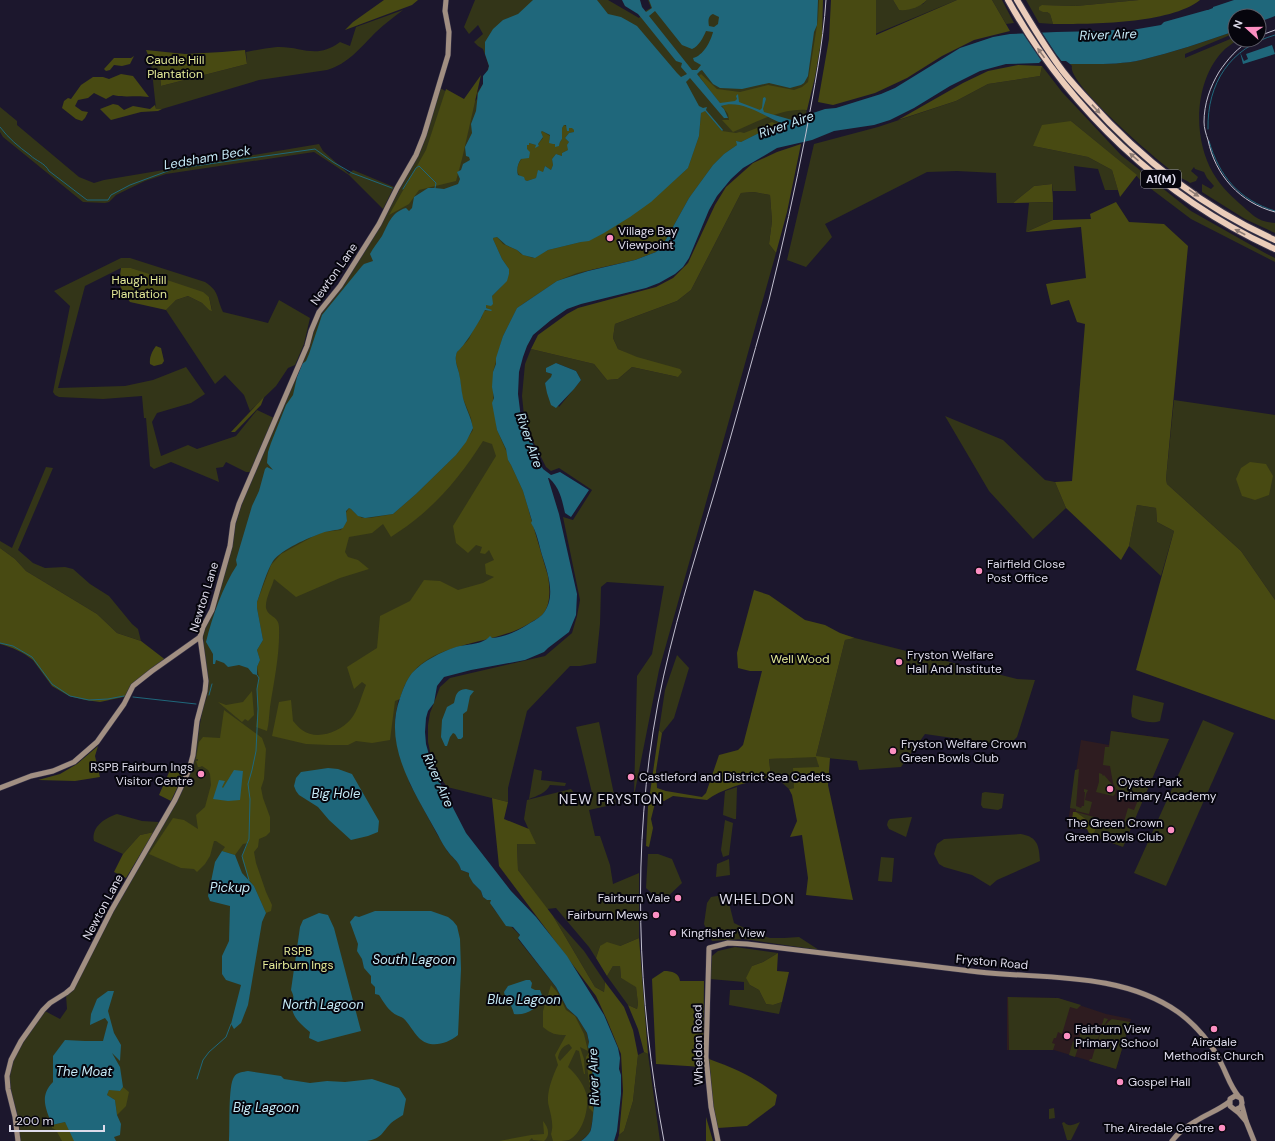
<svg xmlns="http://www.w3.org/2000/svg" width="1275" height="1141" font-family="'DM Sans',sans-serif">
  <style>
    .education { fill: #2e1c20 }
    .green { fill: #333518; fill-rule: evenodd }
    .forest { fill: #484a12; fill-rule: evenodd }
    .water { fill: #1f677b; fill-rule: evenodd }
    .pier { fill: #1c172d }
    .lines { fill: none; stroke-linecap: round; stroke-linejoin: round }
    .stream { stroke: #1f677b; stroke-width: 1 }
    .secondary-casing { stroke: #373348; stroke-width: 6 }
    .highway-casing { stroke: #373348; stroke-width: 8 }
    .secondary { stroke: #a18f82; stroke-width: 5 }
    .highway { stroke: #ebcdba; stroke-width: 6 }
    .rail { stroke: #c1bfcf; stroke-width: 1 }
    .oneway { fill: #8f7d75 }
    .poi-dot { fill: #fc8fc2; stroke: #06050d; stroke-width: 1.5 }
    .labels { text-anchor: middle; stroke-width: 4; stroke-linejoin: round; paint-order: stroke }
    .shield { fill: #06050d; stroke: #9d9ca8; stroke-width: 1 }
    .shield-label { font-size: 11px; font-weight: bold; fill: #dedceb }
    .park-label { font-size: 12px; fill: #e4ea97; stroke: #06050d }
    .poi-label { font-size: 12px; fill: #dedceb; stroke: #06050d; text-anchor: start }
    .street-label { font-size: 12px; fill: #dedceb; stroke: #06050d }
    .water-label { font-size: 13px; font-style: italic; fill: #c4e8f5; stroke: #06050d }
    .quarter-label { font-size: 14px; letter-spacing: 1px; fill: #dedceb; stroke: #06050d }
  </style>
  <rect width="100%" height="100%" fill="#1c172d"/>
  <!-- education -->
  <g class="education">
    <path d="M1111,731l58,8 -46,108 -33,-12 -3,-6 -20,-1 14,-88 28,5z"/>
    <path d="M1007,997l51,1 48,16 25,5 -15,50 -62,-19h-47z"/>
  </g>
  <!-- green -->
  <g class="green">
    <path d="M475,0h133l31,18 6,-7 6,-3 -3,-8h172c-2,39 -9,77 -14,115l-47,18 -70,65 -25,45 -107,39 -35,22 -19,32 26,177 -65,132 -60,40 -6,17 -3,17 3,29 12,36 27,50 11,18 11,12 2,6 8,3 4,10 8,8 2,6 4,3h4c-1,12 22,26 29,36l-2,3 38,48 11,21 10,9 10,16 4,19 3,61 -4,20 -9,8h-561c0,-8 -1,-16 -2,-24 -3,-13 -9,-26 -8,-39 0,-25 22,-48 35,-67l15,8 7,-10 -1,-14 111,-195 16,-32 11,-69 2,1 1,-4 -1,-2 -3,-62 40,-132 71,-174 6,-13 62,-91 38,-70 20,-64 31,17 6,-6v-6l6,-9v-7l5,-7 1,-4 -6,-17 -5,-3 -4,-4 9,-8 -5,-9 -9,9 -5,-7z"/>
    <path d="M876,0h17l6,10 24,-6 4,-4h30l-82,34z"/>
    <path d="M992,0h10l12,23 -8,1z"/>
    <path d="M1026,0h113l-63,6 -34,-1 1,7h4l3,2 3,10 -14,-1z"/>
    <path d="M403,10c-9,7 -19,14 -27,22 -15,15 -28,32 -49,38l-68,10 -97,29h-6l-5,-47h8l2,24 86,-22 -1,-12c10,-2 20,-4 31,-5 25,-1 39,13 63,-5l10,4 6,-19z"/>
    <path d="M1235,31v2l-50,21v4l50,-21v3h2c-4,3 -8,6 -12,9 -31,30 -33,88 -12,124 7,12 16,21 26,30 13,11 18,19 36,20v10l-30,-14 -43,-27v-8l9,5 3,-3 -7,-8 -3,-6 -9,-3 -1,-2 -3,4 7,6 -2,4 -6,2c-3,-3 -7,-3 -10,-6 -18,-12 -114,-94 -108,-111l-2,-2c21,0 50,1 71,-4 32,-8 63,-18 94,-29z"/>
    <path d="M1042,66l20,26 59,63 70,56 74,42 10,5v4l-84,-43 -49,-37 -9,-10 -62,-51 -38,25 55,11 24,13 6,20h-13l-7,-21 -24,-3 2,25h-23l-1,-7 -18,2 -21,17h-16l-1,-30 -39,-2 -30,1 -102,52 7,13 -26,30 -19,-7 27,-116 64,-17 78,-26 32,-17 52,-8z"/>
    <path d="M0,107l17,14v4l62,52 15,6 10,-3 215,-36 4,7 26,23 4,-4 41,17 -11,22 -34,-34 -35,-23 -148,22 -21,7 -29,14 -7,7 -4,1 -22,-1 -80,-65 -3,-5z"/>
    <path d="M754,192l16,3 2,26 -3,23 7,9 -117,417 -25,126 3,-120 15,-22 12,-68 -57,-4 -6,5 -1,37 -4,39 -16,3h-10l-43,45 -19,77v14l-61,-15 -14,-21 -5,-24v-17l2,-12 10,-26 10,-9 95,-22 27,-23 5,-17 3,-16 -17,-83 10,3 19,-30 -33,-22 -8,3 -5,-4 -21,-42 -3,-29 3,-32 6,-15 63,15 13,16 11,-1 14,-12 46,10 -60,-28 -5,-11 2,-14 62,-23 14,-11 50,-97zM556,363l20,8 5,9 -22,27 -14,-24 7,-6v-3l-3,-1z"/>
    <path d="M1053,202v18l-27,12 3,-29z"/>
    <path d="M121,258h9l75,24c15,10 11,15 18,30l45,11 11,-23 31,18 -6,26 -9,21 -7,3 -12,18 -26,25 -6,-16 -19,-20 -10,9 -49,-74 10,-10 12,-4 14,7 7,7h3l-3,-13 -78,-29h-10l-36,18 -27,102 67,-2 28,-6 33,-13 19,27 -14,9 -34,10 -5,9 9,34 27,-11 9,4 39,-13 21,-26 17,8 -23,54h-5l-20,-10 -3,5 -7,1 3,14 -48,-20 -17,7 -4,-3 -4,-48h-2l-2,-22 -39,3 -44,-2 -4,-2 -2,-3 17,-86 -16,-15z"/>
    <path d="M1174,400l101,15v185l-34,-49 -74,-67 -1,-5z"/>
    <path d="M945,416l58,24 42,40 10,2 11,26 -33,31 -44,-48z"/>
    <path d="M46,467l7,1 -35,82 15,13 12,5 20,-1 8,2 17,15 19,12 23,28 6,5 3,12 -24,-8 -20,-19 -71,-43 -11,-12 -15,-11v-7l12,7z"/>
    <path d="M1137,505l19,3 1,14 17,9 -13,45 -32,-30z"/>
    <path d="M855,638l162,41 18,1 -18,57 -9,9 -83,-12 -24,33 -42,3 -2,-9 -40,-4 2,10 -25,21 -5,1 -11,-10 -7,-2 -2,-18 47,-3 29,-116z"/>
    <path d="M677,655l12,13 -15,50 -12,15 -3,-3 6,-40z"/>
    <path d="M1133,695l31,8 -4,18c-8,3 -20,0 -28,-4l-1,-6z"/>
    <path d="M1203,720l31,13 -68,153 -32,-13z"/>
    <path d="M599,722l17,82 -27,6 6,26h5l10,29 3,19 26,-11v65l-19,8h-20l-4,12 -7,-11 -33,-39 -9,1 -29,-39 -1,-26h18l-11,-25 3,-19 44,-11 8,10 14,-2 -17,-70z"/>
    <path d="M1111,731l58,8 -46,108 -30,-11 3,-8 -2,-3 -18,-13 47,13 5,-17 6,2 4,-10 -10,-2 -6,-6 -6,-3 -3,-6 -3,-17 -7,-1 2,-18h4z"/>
    <path d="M534,769l8,2 -1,9 25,3 -1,3 -15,-1c-4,8 -13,11 -21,14z"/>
    <path d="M1079,769l-3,37 5,2 1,-2h2l1,-14h-1v-3l4,1 -2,4 -1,6 7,2 -3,12 -13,-3v-2l-6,-1 5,-38z"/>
    <path d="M1099,773l3,1 1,2 1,-1 12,14 -1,5 -2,2 -17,-4 3,-10z"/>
    <path d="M737,787l-1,32h-2l-11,-4 2,-24z"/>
    <path d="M985,792l19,2 -2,14 -4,2 -15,-2 -2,-3 1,-12z"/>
    <path d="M117,814l25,7 17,1 -5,10 -14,3 -17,19 -29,-13c-3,-14 11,-23 23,-27z"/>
    <path d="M912,817l-6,20 -17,-8 -2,-4 1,-4 2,-2z"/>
    <path d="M725,820l8,3 -4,32 -6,2 -2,-7z"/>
    <path d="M1021,834c17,3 18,12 19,27l-43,19 -7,6 -18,-11 -28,-8 -5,-3 -5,-10 3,-10 7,-5z"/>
    <path d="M648,854h10l14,5 10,24 -18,17h-5l-13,-12z"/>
    <path d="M881,857l13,1 -2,24 -14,-1z"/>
    <path d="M729,859l1,16 -14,2 1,-13z"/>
    <path d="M729,894l-1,5 6,24 25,12 11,3h14l15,-1 20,13 -75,-11 -32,2 -8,-17 3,-21 4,-6z"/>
    <path d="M553,916l31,35 21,31 -1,10 -9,-5z"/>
    <path d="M735,947l43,6 -15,9 -11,4 -2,19 9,5 7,14 7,1 9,-3 -3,12 -50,-9 1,-15h14v-8l-34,-3 2,-23 6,-5z"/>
    <path d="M613,966h7l1,12 15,8 2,18 -1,5 -9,-4 -21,-29z"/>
    <path d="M1008,997l50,1 23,7 -4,4 -7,-2 -8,27 -4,-2 -2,6h-2l-2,5 3,1 -2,6h-44z"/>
    <path d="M1104,1018l4,1c-5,7 -8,16 -12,24l-17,-4 3,-11 18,4z"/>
    <path d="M1112,1019l18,3 -14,47 -27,-8 1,-2h2c3,-11 10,-35 20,-40z"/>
    <path d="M1073,1041l6,4 -4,12 -6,-2z"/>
    <path d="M644,1052l4,2 12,87h-43l2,-6 5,-4 9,-30 5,-46z"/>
    <path d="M1054,1108l1,10 -6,1v-10z"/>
    <path d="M1064,1122c5,6 11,2 16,0l-9,18h-4l-5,-17z"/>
  </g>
  <!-- forest -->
  <g class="forest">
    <path d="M384,0h34l-6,5 -67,25 8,-8z"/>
    <path d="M819,0h4l-1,36 -7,41 -8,33c-25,-2 -51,12 -74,22l-11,-12h7l-1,-6 -29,-38 2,-2 16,15 23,3 28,-7 26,5 8,-3 6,-5 10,-63z"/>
    <path d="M831,0h45v35l81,-35h35l18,31 -36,9 -32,16 -35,22 -32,15 -42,12 -15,-3 11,-63z"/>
    <path d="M893,0h34c-7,7 -18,11 -28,10z"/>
    <path d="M1139,0h61c-30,24 -109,24 -147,24l-3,-10 -3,-2h-4l-4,-2v-3l3,-2 34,1z"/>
    <path d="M146,50l39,4 37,-2 23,-2 2,14 -86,22 -2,-24h-8z"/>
    <path d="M134,56l-4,8 -8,2 -8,-1 -4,5 -4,1 -2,-2 10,-11h17z"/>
    <path d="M1018,65l24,1 -2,10 -52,8 -32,17 -58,19 65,-37 25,-12z"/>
    <path d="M121,74l12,2 16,21c-14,-2 -23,1 -36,-2l-7,4 -12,-6 -6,5 -10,2 -3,6 7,5 6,1 -3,6 -3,3 -6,-2 -14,-11 2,-7 4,-3 3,1 10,-14 12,-8h10l6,2z"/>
    <path d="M481,75l-19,84 -6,22 -37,9 -10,14 -20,11 37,-65 20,-61 18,10z"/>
    <path d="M113,104l5,1 6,5 9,-4 17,3 5,-4 1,4h6l-4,2 -17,1 -30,8 -11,-11z"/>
    <path d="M703,111h2l17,20 14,2 4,-1 4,1 28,-11 7,3 -20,8 -18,9 -4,-1v4l-13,9 -11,11 -24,33 -25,45 -8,9 -21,8 -58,13 -20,8 -40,27 -14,28 -10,36v36l2,4 2,18 11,25v5l3,5 12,26 25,85c2,13 3,28 -5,38 -3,4 -9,6 -13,9 -34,22 -89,17 -117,49 -7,8 -10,17 -13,27l-5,2 -5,39 -18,3 -16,-2 -8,4h-19l-23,-1 -34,-8 7,-34 12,-2 2,21c3,3 6,7 9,9 15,11 38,2 49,-11 7,-8 11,-25 15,-34l-4,-3 -8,7 -7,-22 30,-19 3,-32 30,-15 14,-21 16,1 18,9 25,-7 11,-6 -8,-3 -1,-10 9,-4 -5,-10 -4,4 -5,-1 2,-6 -6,-2 -8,8 -12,-10 -3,-17 43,-70 -4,-12 -9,-3c-17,27 -37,53 -62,74 -9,8 -20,15 -30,22l-8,-13 -11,9 -23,4 -4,15 3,5 10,3 11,9 -29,9 -44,19 -22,-18c-2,8 -9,20 -8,29 2,9 13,8 13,19 1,27 -5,54 -9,80 -1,8 -1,16 -3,24l-11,-4 2,-18 -1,-20 2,-11 -2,-11 3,-7 -3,-10 6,-10 -6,-32v-6l14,-37 10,-11 31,-17 11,-5 18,-2 6,-9 -1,-8 3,-5 2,1 5,5 6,4h8l23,-4 23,-20 40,-39 6,-8 11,-17 -2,-12 -9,-22 -3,-23 -3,-11v-7l1,-3 12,-13 5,-11 8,-11 1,-6 8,-1 -5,-2v-3h2l4,-9 9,-9 8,-13v-5l-7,-10 -9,-20v-1l4,-1 6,7 14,6 4,4 12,4 15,-8 33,-8 80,-50 27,-24 11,-32 2,-23z"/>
    <path d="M1071,121l66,54 -17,22 -8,-27 -24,-13 -55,-11 9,-21z"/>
    <path d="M564,125l5,3h4l1,2v2l-5,1 -4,5 4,4 -1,8 -6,3v3l-6,-2 -4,5 1,6 -2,5 -6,-4 -2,6h-5l-2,6 -9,3c-22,-12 0,-22 0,-36l2,-2 7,2v2l3,-1 -1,-2 5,-6 -2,-6 1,-1 8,5 -1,4 10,6 1,-4 2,-3v-11z"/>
    <path d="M801,144l-14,68 -11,41 -7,-9 3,-23 -2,-26 -16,-3 -13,1 -50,97 -14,11 -62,23 -2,14 5,11 19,8 43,12 2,3 -4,5 -46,-10 -14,12 -11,1 -13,-16 -63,-15 7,-14 29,-21 11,-6 78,-21 17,-9 15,-15 27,-58 11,-18 27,-24 24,-11z"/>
    <path d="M1052,184l1,18 -40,1 21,-17z"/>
    <path d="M1116,202l13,20 35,2 24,22 -22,233 1,5 74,67 34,49v120l-139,-50 38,-139 -17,-9 -1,-14 -19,-3 -8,41 -8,14 -55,-52 -11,-26 17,-1 13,-157 -8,-2 -8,-22 -18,5 -5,-21 40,-6 -5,-51 -55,5 27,-12 38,-1 -1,-5z"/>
    <path d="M121,268h10l72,24 6,5 3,14 -3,-1 -7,-7 -14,-7 -12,4 -10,10 -36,-8 -8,-11 -3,-9z"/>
    <path d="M156,346l5,2 3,13 -2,3 -8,2 -4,-2c-1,-6 2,-13 6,-18z"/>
    <path d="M264,397l-3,8 -26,27h-4z"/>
    <path d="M1250,462l16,2 7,12 -4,19 -14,5 -13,-4 -6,-17 5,-11z"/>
    <path d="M0,548l15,11 11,12 71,43 20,19 24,8 26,20 -33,25 -6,10 -28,6 -15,-2 -16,-4 -17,-10 -19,-26c-10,-8 -21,-13 -33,-16z"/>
    <path d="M754,590l15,5 36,25 20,5 15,8 15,5 -10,2 -29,116 14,2 -2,27 25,115 -47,-5 2,-17 -6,-43 -12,2 7,-16 -5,-26 -3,-6 5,-1 -1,-20 26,-1 -3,-10 -47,2 2,18c-19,4 -49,11 -64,23l-34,-4 -9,5 -8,-2 -5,20 2,9 -4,19 -3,-1 2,-39 11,-77 3,3 -6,38 1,17 9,3 36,6 4,-4 13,-38 19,-5 5,-5 19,-74h-12l-12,-3 -1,-15z"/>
    <path d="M252,691l2,24 -6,6 -3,-2 -3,3 -24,-20 8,3 17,-3z"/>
    <path d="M224,710l38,28 4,11 -2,30 -3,9 2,10 7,19v15l-4,4 -7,3 -1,8 -4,5 2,11 10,29 6,13 -1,6 -5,2 -12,-27 -5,-6 -7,-21 1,-6 5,-10 -5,1 -8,11 -13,-4 3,-4 -9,-6h-2l-4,15 -5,8 -8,8 -3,-3 -13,-1 -32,-14 24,-36 11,2 14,9 -2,-14 9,-8 6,-22 -1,-11 -2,-4 -6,-4 -2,1h-2l-2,-6h2v-2h-2l3,-17 4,-5 17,1z"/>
    <path d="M98,746l-3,10 5,21 -25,4 -37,-1 22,-6 17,-10z"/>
    <path d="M170,770l15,1 -14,30 -12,-6z"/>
    <path d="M492,798l16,4 -4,17 25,10 7,15h-19l1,26 35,46 42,71 9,5 1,-10 19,25 9,23 5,25 -5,46 -9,30 -5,4 4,-44 -2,-37 -14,-34 -11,-24 -97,-130z"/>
    <path d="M1073,812h3l18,13 2,3 -3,8 -3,-1 -3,-6 -16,-1z"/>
    <path d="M154,832l-28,46 -12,-6 9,-18 17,-19z"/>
    <path d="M639,938l9,116 -4,-2 -6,-23 -10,-24 9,4 1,-5 -2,-17 -15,-9 -1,-12h-7l-6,10 -11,-18 4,-12 7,-4 13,4z"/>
    <path d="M778,953l-1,18 12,1 -7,30 -9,3 -7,-1 -7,-14 -9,-5 -4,-7 6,-12 11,-4z"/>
    <path d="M664,971c8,0 15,2 16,10h24l-1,86 -47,-3 -4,-85z"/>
    <path d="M551,985l6,7 9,18 9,6 9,18 4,17 -8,-4 4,12 1,15h-1l-5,-23 -3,-1 -8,17c7,6 15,16 18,26 4,14 -3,40 -17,47 -4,1 -11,1 -16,1l-2,-7c3,-8 0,-19 -2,-27 -4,-12 4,-32 9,-42l-3,-10 11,-20c-10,0 -15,-1 -23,-8v-16zM569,1044l3,4 -12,13 -2,-3c1,-6 4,-12 11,-14z"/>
    <path d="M590,1051l4,13 -2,12 3,-1c2,13 -5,26 -1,38l-5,-5 1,-18 -4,-33z"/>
    <path d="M709,1059c27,10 46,18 68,36l-2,10 -28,21 -29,2 -5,-24z"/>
    <path d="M123,1087l6,5 -3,14 -9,9 -2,-15 -8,-5 2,-6 11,2z"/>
    <path d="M706,1117l7,24h-20h13z"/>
    <path d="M543,1121c5,6 8,14 1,20l-11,-1 -1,-2 -3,3h-30l32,-6 13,-1z"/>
    <path d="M65,1122l9,17v2h-12l-6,-11 -4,-2v-3z"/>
  </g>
  <!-- water -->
  <g class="water">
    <path d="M533,0h64l11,14 13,3 16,9 40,47 4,4 6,-3 -6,-7 1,-4 -6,-2 -33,-41 -5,-6 -13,-8 -3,-6h18l2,7 4,5 6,-4 -3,-8h169l-1,25 -3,7 -6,44 -4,7 -3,2 -11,3 -21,-5 -27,6 -22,-1 -7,-4 -11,-14 -2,1 -3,3 23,29 15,-2 2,-2 -1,-3 2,-2 1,8 21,8 2,-2 1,-10 2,-1 1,2 -3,10 1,3 28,8 33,-11 11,-1 45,-14 14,-6 65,-40 33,-11 17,-3 46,-2 45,-1 7,1 4,-2 14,1 35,-6 3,-3 43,-12h1l5,-2v-1l21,-7h41v16l-16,6v-6h-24v15c-31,11 -62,21 -94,29 -21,5 -50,4 -71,4l-4,-3h-25l-2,2 -33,1 -26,7 -30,15 -36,22 -24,12 -16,5 -40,6 -22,9 -35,8 -10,6 -24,14 -12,11 -14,17 -8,14 -20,48 -6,9 -8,7 -16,9 -13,5 -65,16 -14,5 -16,11 -18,15 -6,11 -4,11 -4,15 -1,22 3,24 5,14 8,14 5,16 4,7 8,6 9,-3 29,18 -18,27 -6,-4c-3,-13 -5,-25 -16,-35h-1l11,36 18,80 -1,21 -7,17 -21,16 -4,4 -19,8 -54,10 -27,7 -7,9 -3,17 -6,8 -2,7 -1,14 1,12 7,25 33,64 45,58 25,26 31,39 37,59 14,33 2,10 -1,11 2,6v19l-4,37 -3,10h-33c3,-2 7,-6 9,-9 3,-3 6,-50 5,-56h-3l2,-12 -1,-4 -2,-5v-3l-3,-5 1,-5 -2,-9 -10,-16 -10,-9 -11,-21 -38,-49 2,-3 -7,-8 -7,-1 -16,-23 1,-3h-4l-4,-3 -2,-6 -8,-8 -4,-7v-3l-8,-3c-2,-8 -7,-11 -12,-17 -4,-5 -8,-12 -11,-18 -22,-41 -56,-88 -38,-137 3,-9 6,-17 12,-25 11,-12 29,-21 44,-26 10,-3 27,-2 34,-11l2,2c12,-1 24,-6 35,-13 4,-3 11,-6 15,-10 15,-17 6,-41 0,-60 -3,-10 -5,-23 -11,-32l1,-2 -9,-30 -12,-26 -3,-5 -2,-11 -9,-19 -5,-27 2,-5 -2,-11 1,-15 3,-8v-6l7,-22 14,-28 40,-27 9,-3 22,-7 47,-11 21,-8 8,-9 25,-45 24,-33 11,-11 13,-9 -1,-4 5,1 18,-9 21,-8 1,-2c-18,-8 -41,-24 -60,-17l3,3 4,9h-4l-34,-40 -4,4 13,24 4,2 4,-1 -1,3 17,20 -1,1 -17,-20 -4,2 -2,23 -11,32 -37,34 -21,15 -26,16 -15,8 -8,1 -33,8 -13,8 -12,-3 -6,-5 -11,-5 -9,-8 -4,1v1l9,20 7,10v5l-2,7 -15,15 1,8 -2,2 -5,-1v3l6,2 -1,1 -6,-1c-2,3 -3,6 -4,8 -6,10 -16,27 -24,34 -3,8 0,14 2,21 2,8 2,17 4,25 3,11 8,19 10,30l-7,14 -10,13 -40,39 -23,20 -28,4 -7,-2 -7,-7 -2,-1 -3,3 1,10 -4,7c-7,3 -14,2 -21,5 -14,5 -40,16 -49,28 -6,9 -12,30 -16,41v6l6,32 -6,10 3,10 -3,7v8l-4,-1 -5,-6 -9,-3 -11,2 -4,-4 -8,-3 -1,4h-2v-10l-7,-12c6,-25 17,-56 31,-77l-1,-5 16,-54 7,-15 6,-22 2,-2 6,3 -6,-7 1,-11 3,-9 15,-38 7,-10 4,-18 5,-13 4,-3 3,-7 13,-39 40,-49 2,-2 9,-3 -3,-7c3,-6 8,-12 12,-18 6,-11 9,-24 24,-28l3,3 3,-3 2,-11 14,-9h7l9,1 14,-5 2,-5 -3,-7 4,-2 2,-6 7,-4 -1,-3 -3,-1 -1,-9 7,-14 -1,-9 5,-13 2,-18 5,-9v-8l5,-6 1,-4 -4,-12v-12l8,-13 10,-9 15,-6zM655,11l27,34 10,4c7,-3 11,-11 14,-18l7,1c-2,9 -10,24 -20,26l1,3 7,4 -4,5h-5l-43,-54zM713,14l6,3 -1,7 -4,3 -5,-1c-1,-5 -1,-10 4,-12zM564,125h2l1,6h2v-3h3l2,2v2l-5,1 -4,5 4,4 -2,3 1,5 -6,3v3l-6,-2 -4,5 1,6 -2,5 -6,-4 -2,6 -5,-2 -2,8 -9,3 -2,-1 -1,-3 -6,-2c-2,-5 0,-12 3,-16l8,-1 1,-6 -3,-3v-4h2v-2l7,2 -1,3 4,-2 -1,-2 5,-7 -2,-5 1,-1 8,4 -1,8 4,1h2v3l4,-1 1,-4 2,-3v-11z"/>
    <path d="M1272,45l3,9 -32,10 -3,-12 4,9 4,-2 -2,-5z"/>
    <path d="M556,363l20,8 5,9 -7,9 -18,19 -5,-3 -4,-12 -2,-10 6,-6 1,-3 -6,-2v-4z"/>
    <path d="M466,689l8,2 -4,5 -3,15 -4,3v23l-2,2h-3l-3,-5 -2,-1 -3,4 -3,9h-2l-4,-9 1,-17 5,-13 7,-4c2,-8 2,-13 12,-14z"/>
    <path d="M328,768l10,1 14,5 27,47 -1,11 -10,4 -17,4 -22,-20 -11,-13 -19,-12 -3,-4 -2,-5 2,-8 5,-6z"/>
    <path d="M234,770l9,1 -3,29 -12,1 -15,-2 6,-19 6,1 -3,6 1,1z"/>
    <path d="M222,851l13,4 7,18 12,13 12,27 -4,9 -14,83 -7,18 -7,6 -3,-5 10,-39 -15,-5 -4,-6v-18l7,-15 1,-35 -20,-5 -2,-5 7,-34z"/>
    <path d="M375,911h56l17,6 5,4 4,5 3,13 1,30 -3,66c-11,9 -28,14 -39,3 -6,-6 -10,-15 -16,-20 -3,-2 -8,-3 -11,-6 -5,-4 -9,-11 -13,-17l-4,-1v-7l-4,-4v-7l-7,-8 -2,-9 -5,-8 1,-7 -8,-22 5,-6 4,1z"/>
    <path d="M319,913l9,2 6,13 27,103 -43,11 -9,-4 1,-6c-8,-7 -18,-14 -18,-26 1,-8 3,-8 -1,-16l9,-63 3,-7z"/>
    <path d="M526,980h4l2,3 -1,5 4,2h5l3,8c-5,10 -17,18 -29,16 -2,-10 -9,-14 -10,-22l4,-6z"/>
    <path d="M108,991h6l-6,20 6,22 7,12 -1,16 -8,-8 8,14 3,20 -3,4 -11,-1 -2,5 8,5 2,15 4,9 -1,11 -6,2 2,4h-42l-9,-19 -13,3c-6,-16 -13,-29 1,-43v-26l12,-16 20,1h18l5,-19 -3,-4 -15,7 1,-11 6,-15z"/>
    <path d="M248,1071l33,5 3,3 26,4 17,-2 18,1 27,-3 27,9 7,11 -3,16c-4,3 -9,5 -12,8 -9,9 -8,15 -24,18h-138c1,-12 -1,-56 5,-64 3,-5 9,-5 14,-6z"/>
  </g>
  <!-- pier -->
  <path class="pier" d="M1041,31l15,23 7,9h-20l-21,-31z"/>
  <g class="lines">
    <!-- stream -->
    <g class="stream">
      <path d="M0,127c8,11 19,20 30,28 6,6 15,8 19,16l38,29h21l3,-5 19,-10 43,-16 142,-20 18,13 19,11 40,15"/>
      <path d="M1208,129c-1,-46 22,-81 67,-94"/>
      <path d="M1209,141c10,35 30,59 66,70"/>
      <path d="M403,189l13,-21 3,-2 17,17 -1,5"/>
      <path d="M0,643l13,3 19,11 20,27 18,12 19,4 19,-1 16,-3"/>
      <path d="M209,695l3,-11"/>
      <path d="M133,697l63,7"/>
      <path d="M249,880l-7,-24 7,-17 1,-40 -2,-15 4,-14 4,-19 2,-42 -1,-20 2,-11 -2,-3"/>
      <path d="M197,1079l6,-19 6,-8 17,-15 5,-13"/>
    </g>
    <defs>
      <g id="secondary">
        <path d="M0,788l31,-12 22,-5 21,-9 23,-20 27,-38 9,-18 19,-15 48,-34"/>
        <path d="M1242,1106l4,15 8,20"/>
        <path d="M1235,1110l6,-3 1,-4 -1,-5 -6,-2 -5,3v7l9,7 7,8"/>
        <path d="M18,1141l-3,-24 -7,-28 -1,-13 4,-16 10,-19 22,-31 7,-7 16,-10 6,-5 39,-77 64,-111 14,-30 4,-15 4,-34 8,-30 1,-10 -6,-44 3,-10 9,-17 18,-64 3,-23 6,-19 68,-158 4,-15 8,-19 21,-26 39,-62 18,-36 19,-33 8,-20 24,-80 1,-23 -4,-21 1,-11"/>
        <path d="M718,1141l-7,-34 -5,-50 3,-109 19,-5 19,1c77,9 154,19 232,28 66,7 142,0 199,40 18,13 35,33 44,53 6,12 8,21 17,32"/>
        <path d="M1172,1141c6,-8 15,-15 24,-20 11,-7 23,-11 33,-19"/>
      </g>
      <g id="highway">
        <path d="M1008,0c60,108 154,198 267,249"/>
        <path d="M1017,0c13,22 27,45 42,66 9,13 20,24 30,35 52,58 115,107 186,139"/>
      </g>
    </defs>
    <!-- secondary casing -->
    <use href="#secondary" class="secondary-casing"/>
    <!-- highway casing -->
    <use href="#highway" class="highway-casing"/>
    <!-- secondary -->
    <use href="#secondary" class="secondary"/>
    <!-- highway -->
    <use href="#highway" class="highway"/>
    <!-- rail -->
    <g class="rail">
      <path d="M1259,36l16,-6"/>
      <path d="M1251,40c-13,7 -24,20 -32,32 -9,15 -15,32 -15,50 0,6 2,12 4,18 7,35 32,63 67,72"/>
      <path d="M664,1141c-27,-142 -33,-295 -6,-438 14,-72 36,-142 57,-212 19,-64 36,-128 54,-191 14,-56 26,-111 37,-167 8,-44 17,-88 20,-133"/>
    </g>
  </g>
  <!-- one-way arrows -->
  <defs><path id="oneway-solid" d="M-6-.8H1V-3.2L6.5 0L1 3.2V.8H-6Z"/></defs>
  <g class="oneway">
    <use href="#oneway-solid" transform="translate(1041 53) rotate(-126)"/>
    <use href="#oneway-solid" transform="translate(1096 109) rotate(47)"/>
    <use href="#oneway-solid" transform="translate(1134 157) rotate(-139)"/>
    <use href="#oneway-solid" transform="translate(1194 193) rotate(34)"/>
    <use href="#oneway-solid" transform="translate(1240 232) rotate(-152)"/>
  </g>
  <!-- markers -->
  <g class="poi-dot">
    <circle cx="610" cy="238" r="4"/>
    <circle cx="979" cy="571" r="4"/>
    <circle cx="899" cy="662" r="4"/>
    <circle cx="893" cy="751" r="4"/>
    <circle cx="201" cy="774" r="4"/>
    <circle cx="631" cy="777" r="4"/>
    <circle cx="1110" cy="789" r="4"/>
    <circle cx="1171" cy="830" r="4"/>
    <circle cx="678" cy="898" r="4"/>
    <circle cx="656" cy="915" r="4"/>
    <circle cx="673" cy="933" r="4"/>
    <circle cx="1214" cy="1029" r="4"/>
    <circle cx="1067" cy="1036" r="4"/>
    <circle cx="1120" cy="1082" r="4"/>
    <circle cx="1222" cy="1128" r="4"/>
  </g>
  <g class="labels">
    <!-- shield labels -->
    <rect class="shield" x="1141" y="170" width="40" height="18" rx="3"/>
    <g class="shield-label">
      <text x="1161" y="183">A1(M)</text>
    </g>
    <!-- park labels -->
    <g class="park-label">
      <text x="175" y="64">Caudle Hill<tspan x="175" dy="14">Plantation</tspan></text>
      <text x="139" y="284">Haugh Hill<tspan x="139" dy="14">Plantation</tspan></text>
      <text x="800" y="663">Well Wood</text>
      <text x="298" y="955">RSPB<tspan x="298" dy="14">Fairburn Ings</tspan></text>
    </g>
    <!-- poi labels -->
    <g class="poi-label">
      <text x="618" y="235">Village Bay<tspan x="618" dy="14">Viewpoint</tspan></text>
      <text x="987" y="568">Fairfield Close<tspan x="987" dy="14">Post Office</tspan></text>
      <text x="907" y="659">Fryston Welfare<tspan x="907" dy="14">Hall And Institute</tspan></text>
      <text x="901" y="748">Fryston Welfare Crown<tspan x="901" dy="14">Green Bowls Club</tspan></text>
      <text x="193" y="771" text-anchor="end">RSPB Fairburn Ings<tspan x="193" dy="14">Visitor Centre</tspan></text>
      <text x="639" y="781">Castleford and District Sea Cadets</text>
      <text x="1118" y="786">Oyster Park<tspan x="1118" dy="14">Primary Academy</tspan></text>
      <text x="1163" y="827" text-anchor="end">The Green Crown<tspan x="1163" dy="14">Green Bowls Club</tspan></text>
      <text x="670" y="902" text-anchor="end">Fairburn Vale</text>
      <text x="648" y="919" text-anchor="end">Fairburn Mews</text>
      <text x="681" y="937">Kingfisher View</text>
      <text x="1075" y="1033">Fairburn View<tspan x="1075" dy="14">Primary School</tspan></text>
      <text x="1214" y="1046" text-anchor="middle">Airedale<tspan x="1214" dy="14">Methodist Church</tspan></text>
      <text x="1128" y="1086">Gospel Hall</text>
      <text x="1214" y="1132" text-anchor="end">The Airedale Centre</text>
    </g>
    <!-- street labels -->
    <g class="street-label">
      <text transform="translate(334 274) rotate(-55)" y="4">Newton Lane</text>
      <text transform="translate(204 597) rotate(-73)" y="4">Newton Lane</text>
      <text transform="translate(103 907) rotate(-62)" y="4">Newton Lane</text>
      <text transform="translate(992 962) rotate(5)" y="4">Fryston Road</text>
      <text transform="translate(698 1045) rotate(-91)" y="4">Wheldon Road</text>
    </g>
    <!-- water labels -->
    <g class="water-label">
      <text transform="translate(1108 34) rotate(-2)" y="5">River Aire</text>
      <text transform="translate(786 124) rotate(-19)" y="5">River Aire</text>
      <text transform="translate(207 157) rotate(-10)" y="5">Ledsham Beck</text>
      <text transform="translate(530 440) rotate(71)" y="5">River Aire</text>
      <text transform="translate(439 780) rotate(66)" y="5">River Aire</text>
      <text x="336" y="798">Big Hole</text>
      <text x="230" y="892">Pickup</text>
      <text x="414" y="964">South Lagoon</text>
      <text x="524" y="1004">Blue Lagoon</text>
      <text x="323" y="1009">North Lagoon</text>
      <text x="84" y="1076">The Moat</text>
      <text transform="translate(593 1077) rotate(-92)" y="5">River Aire</text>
      <text x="266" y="1112">Big Lagoon</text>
    </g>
    <!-- quarter labels -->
    <g class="quarter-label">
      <text x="611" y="804">NEW FRYSTON</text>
      <text x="757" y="904">WHELDON</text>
    </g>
  </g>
  <!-- north arrow -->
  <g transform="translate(1247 28) rotate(291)"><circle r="19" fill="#06050d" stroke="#5c5b66"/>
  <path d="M0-3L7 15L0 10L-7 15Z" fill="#fc8fc2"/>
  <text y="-6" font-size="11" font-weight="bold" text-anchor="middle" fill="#dedceb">N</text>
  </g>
  <!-- scale -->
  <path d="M10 1125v6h94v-6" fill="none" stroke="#dedceb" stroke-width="2"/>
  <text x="16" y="1125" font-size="12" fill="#dedceb" stroke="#06050d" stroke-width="3" paint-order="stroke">200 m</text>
</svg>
